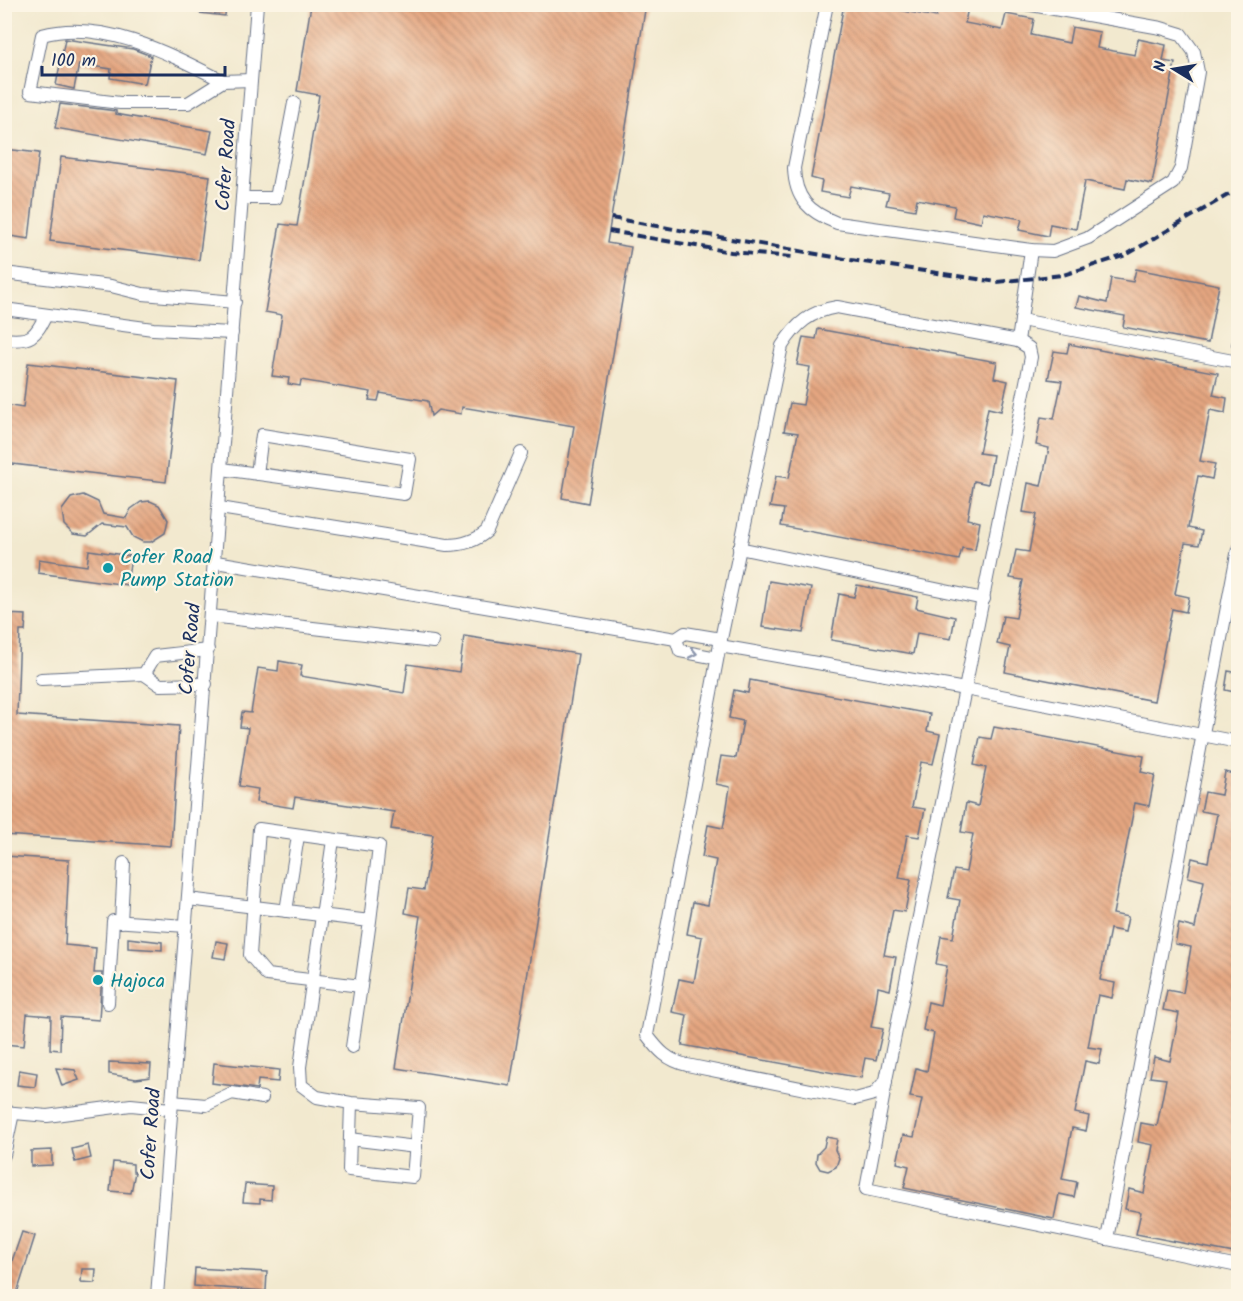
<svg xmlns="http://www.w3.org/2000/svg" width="1243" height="1301" font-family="Kalam,sans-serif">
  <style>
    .building { fill: url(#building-back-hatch) }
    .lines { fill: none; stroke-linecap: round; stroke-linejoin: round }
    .minor-casing { stroke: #667086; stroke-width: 14 }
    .minor { stroke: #fff; stroke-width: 12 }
    .rail { stroke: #1b2f5e; stroke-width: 4; stroke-dasharray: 9 4.5; stroke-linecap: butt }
    .oneway { stroke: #8d97ae }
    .culture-dot { fill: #0f9aa8; stroke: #fcf5e5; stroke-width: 2 }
    .labels { text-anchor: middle; stroke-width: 4.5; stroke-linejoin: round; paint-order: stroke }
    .street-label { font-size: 20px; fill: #1b2f5e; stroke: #fcf5e5 }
    .culture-label { font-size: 20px; fill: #0d838f; stroke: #fcf5e5; text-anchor: start }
  </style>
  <defs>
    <pattern id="building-back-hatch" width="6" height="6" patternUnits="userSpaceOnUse" patternTransform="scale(1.5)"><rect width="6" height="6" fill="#e5a680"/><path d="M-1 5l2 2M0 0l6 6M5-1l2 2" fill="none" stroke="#b9886c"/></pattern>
  </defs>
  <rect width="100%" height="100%" fill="#fcf5e5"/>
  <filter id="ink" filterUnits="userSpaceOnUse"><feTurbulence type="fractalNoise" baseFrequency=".0167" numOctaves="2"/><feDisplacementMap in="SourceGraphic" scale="12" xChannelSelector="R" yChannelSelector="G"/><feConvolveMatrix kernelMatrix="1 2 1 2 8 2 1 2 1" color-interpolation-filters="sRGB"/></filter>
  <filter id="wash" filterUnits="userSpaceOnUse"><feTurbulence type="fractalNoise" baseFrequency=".008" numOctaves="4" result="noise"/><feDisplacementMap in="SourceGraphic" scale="24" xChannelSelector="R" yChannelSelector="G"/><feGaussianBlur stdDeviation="1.35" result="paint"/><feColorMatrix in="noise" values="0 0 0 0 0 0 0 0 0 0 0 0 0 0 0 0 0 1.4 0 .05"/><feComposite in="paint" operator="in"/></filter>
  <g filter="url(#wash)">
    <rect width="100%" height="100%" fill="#f2e9cf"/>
    <g id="blocks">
      <!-- building -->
      <g class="building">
        <path d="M200,4h26l-1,12 -25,-3z"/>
        <path d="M333,4h313l-39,239 24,4 -43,256 -26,-5 12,-72 -112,-19 -1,7 -23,-4 -7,6 -3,-15 -48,-8 -2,8 -9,-1 2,-8 -70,-12 -1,6 -12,-2 1,-6 -17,-2 10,-61 -17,-3 15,-88 17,2 22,-131 -22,-4 14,-86 22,4z"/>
        <path d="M844,4h55l-1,6 38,7 3,-13h17l12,3 -3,16 37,7 4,-16 28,5 -3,16 38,8 3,-16 28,5 -3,16 38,7 3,-16 28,6 -3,16 12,2 -23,121 -25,-5 -2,10 -40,-8 -9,48 -26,-5 -2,12 -29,-6 3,-11 -39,-7 -2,11 -28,-6 2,-11 -38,-7 -2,11 -29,-5 3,-12 -38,-7 -3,11 -28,-5 2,-11 -11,-3z"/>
        <path d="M65,39l68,10 18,7 -6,28 -35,-6 1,-9 -32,-5 -5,25 -18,-4z"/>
        <path d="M60,104l56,7v3l96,17 -5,23 -152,-26z"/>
        <path d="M4,149l35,4 -10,86 -25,-4z"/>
        <path d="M61,157l149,19 -11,84 -149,-19z"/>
        <path d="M1136,269l83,16 -11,58 -85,-16 2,-11 -49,-9 3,-11 28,7 4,-25 22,4z"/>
        <path d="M818,329l179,33 -3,16 14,3 -7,30 -13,-3 -9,45 14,2 -5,29 -14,-3 -7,38 13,3 -5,28 -13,-2 -3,12 -178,-34 3,-17 -14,-2 6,-31 13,2 9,-45 -14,-2 6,-28 13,2 7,-38 -13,-2 6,-28 13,2z"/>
        <path d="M1069,344l149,29 -5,22 14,3 -2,15 -15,-3 -10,51 15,3 -3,15 -14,-3 -10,52 14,3 -3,14 -14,-2 -10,51 14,3 -3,15 -14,-3 -18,92 -149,-29 5,-25 -13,-3 6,-28 13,2 7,-38 -13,-2 6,-28 13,2 7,-38 -13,-2 5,-29 13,3 8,-38 -13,-3 5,-28 13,2 8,-38 -14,-2 6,-28 13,2z"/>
        <path d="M28,363l150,18 -12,101 -162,-19v-58l19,3z"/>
        <path d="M83,495l15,7 5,12 23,4 5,-9 10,-7 9,-1 9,4 9,15 -3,13 -14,9h-8l-10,-5 -6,-10 -25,-3 -15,12 -14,-2 -9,-9 -2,-15 9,-12z"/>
        <path d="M89,550l42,6 -4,29 -89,-12 1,-14 48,7z"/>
        <path d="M769,581l42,7 -8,45 -41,-6z"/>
        <path d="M857,585l61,12 -2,11 39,9 -4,22 -34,-6 -4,21 -82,-14 8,-46 15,3z"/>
        <path d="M4,614l22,1 -1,16h-5l-3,84 162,11 -8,120 -167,-11z"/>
        <path d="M464,636l114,18 -68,432 -114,-18 24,-152 -15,-3 4,-25 15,2 9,-55 -42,-6 3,-17 -99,-15 -2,11 -37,-6 2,-13 -19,-3 9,-58 -8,-1 2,-15 9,1 7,-45 20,3 1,-10 23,4 -2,11 104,17 4,-29 51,8z"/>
        <path d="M1228,671l11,2v20l-14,-3z"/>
        <path d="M750,680l180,34 -3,17 13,3 -7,30 -12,-2 -9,45 13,2 -6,28 -12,-2 -8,43 12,2 -6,32 -12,-2 -9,45 12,2 -6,33 -12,-3 -2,14 -5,26 12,2 -7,31 -11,-2 -4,20 -179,-33 5,-30 -15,-3 7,-33 15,3 8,-45 -15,-3 6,-32 15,3 8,-45 -14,-3 6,-32 15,3 3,-15 4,-26 -14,-3 5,-28 15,2 2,-11 5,-26 -14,-3 5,-28 14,3z"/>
        <path d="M994,727l150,29 -3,16 14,3 -6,31 -14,-3 -22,111 15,3 -3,15 -15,-3 -10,51 15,3 -3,15 -14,-3 -10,52 14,2 -3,15 -14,-3 -10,52 14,3 -3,15 -14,-3 -10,51 15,3 -3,15 -15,-3 -5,25 -150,-31 5,-22 -12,-3 6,-28 11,2 8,-38 -12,-2 6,-29 11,3 7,-38 -11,-3 5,-28 12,3 7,-39 -11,-2 5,-28 12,2 7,-38 -12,-2 6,-28 12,2 7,-38 -12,-2 5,-29 12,3 8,-38 -12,-3 6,-28 11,2z"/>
        <path d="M1225,772l14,3v479l-103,-20 5,-22 -16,-3 4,-20 15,4 9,-48 -15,-3 3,-19 16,3 9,-47 -16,-2 4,-20 16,4 9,-48 -16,-3 4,-20 16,3 8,-46 -16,-3 4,-20 16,4 9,-47 -16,-4 4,-19 16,4 9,-48 -16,-3 4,-19 16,3z"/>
        <path d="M4,856l65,4 -4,85 31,3 -2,25h8l-3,47 -38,-3 -1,33 -10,-1 1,-33 -24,-2 -3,32 -20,-2z"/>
        <path d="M128,938l34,4v8l-34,-2z"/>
        <path d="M216,941l12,2 -3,16 -12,-2z"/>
        <path d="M109,1062l42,2 -1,13 -14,2 -27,-5z"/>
        <path d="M214,1063l65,7 -1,12 -20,-2 -1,9 -45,-6z"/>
        <path d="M56,1068l19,2 4,10 -17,6z"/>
        <path d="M19,1070l18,3 -2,14 -18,-2z"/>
        <path d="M826,1137l11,2 -2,11 4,8 -3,9 -8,4 -8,-2 -4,-7 1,-8 7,-7z"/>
        <path d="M88,1145l3,13 -16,4 -3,-13z"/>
        <path d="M52,1150v15l-21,1v-15z"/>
        <path d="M113,1162l20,2v8h2l-4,21 -21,-2z"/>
        <path d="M245,1184l27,2 -1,14 -11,-1v4l-17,-1z"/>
        <path d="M22,1232l13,4 -18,57 -13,-4v-5z"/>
        <path d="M195,1268l72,4 -1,19 -72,-5z"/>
        <path d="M82,1269h14l-1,14 -14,-1z"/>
      </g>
    </g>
  </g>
  <g filter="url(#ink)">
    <use href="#blocks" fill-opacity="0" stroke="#667086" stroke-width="1.5"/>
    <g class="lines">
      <defs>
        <g id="minor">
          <path d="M827,4l-33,164c1,31 15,44 43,55l194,27 22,1 35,-13 85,-55 8,-15 17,-96 -4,-20 -13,-18 -20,-6 -135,-24"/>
          <path d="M223,81c-53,-27 -121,-63 -181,-46l-12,57 90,11h68l35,-22 28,-1"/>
          <path d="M242,198h34l18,-95"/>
          <path d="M1031,250l-13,91 -181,-34c-26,4 -41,17 -55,39l-61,293 -74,396c12,16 20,25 40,30l168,34 19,-5 12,-14 79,-391 273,53"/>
          <path d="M4,273l107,13 32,8 92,8"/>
          <path d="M4,309l149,20 79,4"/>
          <path d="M1021,320l217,42"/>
          <path d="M4,339c27,3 31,-2 42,-24"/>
          <path d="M222,469l182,25 6,-35 -148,-24 -5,39"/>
          <path d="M220,508l227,37c15,0 28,-3 40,-14l34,-78"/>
          <path d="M739,548l245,51"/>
          <path d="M216,562l460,77 9,-6 36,6"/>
          <path d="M211,616l222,26"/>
          <path d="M676,639l4,12 37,7"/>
          <path d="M720,646l245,43 66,-332 -2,-9 -11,-7"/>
          <path d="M144,674l16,11 46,-1"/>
          <path d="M41,679l103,-5 11,-18 53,-6"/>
          <path d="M333,840l-33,227 1,18 16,12 34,6 68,5 -6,69 -64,-7 2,-67"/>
          <path d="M188,899c61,7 121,15 182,22l9,-75 -120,-17 -9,126 17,20 94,11 9,-65"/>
          <path d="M286,911l12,-75"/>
          <path d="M121,922l3,-59"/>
          <path d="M108,1003l5,-82 73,5"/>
          <path d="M352,1047l9,-61"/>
          <path d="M886,1082l-20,107 372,77"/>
          <path d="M172,1102l34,3 26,-12 30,5"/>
          <path d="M4,1112l43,4 84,-11 40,4"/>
          <path d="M350,1139l66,8"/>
          <path d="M4,1155l9,-42"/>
          <path d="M1107,1239l131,-690"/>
          <path d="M157,1296l100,-1292"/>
        </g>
      </defs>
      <!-- minor casing -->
      <use href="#minor" class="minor-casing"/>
      <!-- minor -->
      <use href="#minor" class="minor"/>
      <!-- rail -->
      <g class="rail">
        <path d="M611,218l240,42 146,22 66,-7 63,-20 112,-66"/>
        <path d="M609,231l122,21 62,5"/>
        <path d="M1233,346l5,-26"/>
      </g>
    </g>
    <!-- one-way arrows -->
    <defs><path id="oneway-chevron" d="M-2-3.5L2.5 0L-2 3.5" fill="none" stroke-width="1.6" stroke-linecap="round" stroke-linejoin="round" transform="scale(1.5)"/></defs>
    <use class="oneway" href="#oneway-chevron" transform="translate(693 653) rotate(11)"/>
  </g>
  <!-- markers -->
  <g class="culture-dot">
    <circle cx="108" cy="568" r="6"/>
    <circle cx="98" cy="980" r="6"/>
  </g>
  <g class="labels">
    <!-- street labels -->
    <g class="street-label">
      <text transform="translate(225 165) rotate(-86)" y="7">Cofer Road</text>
      <text transform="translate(189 649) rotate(-85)" y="7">Cofer Road</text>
      <text transform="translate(150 1134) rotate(-86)" y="7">Cofer Road</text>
    </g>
    <!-- culture labels -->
    <g class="culture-label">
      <text x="120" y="563">Cofer Road<tspan x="120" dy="23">Pump Station</tspan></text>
      <text x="110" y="987">Hajoca</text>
    </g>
  </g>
  <!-- margin -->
  <rect width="1243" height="1301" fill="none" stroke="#fcf5e5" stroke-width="24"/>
  <!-- north arrow -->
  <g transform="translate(1174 69) rotate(281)" stroke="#fcf5e5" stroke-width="4.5" paint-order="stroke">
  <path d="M0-4.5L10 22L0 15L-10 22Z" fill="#1b2f5e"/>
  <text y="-9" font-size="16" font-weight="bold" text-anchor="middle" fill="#1b2f5e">N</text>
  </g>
  <!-- scale -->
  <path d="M42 66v9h183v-9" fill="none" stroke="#1b2f5e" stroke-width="3"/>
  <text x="51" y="66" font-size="18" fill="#1b2f5e" stroke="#fcf5e5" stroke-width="4.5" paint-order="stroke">100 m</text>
</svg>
